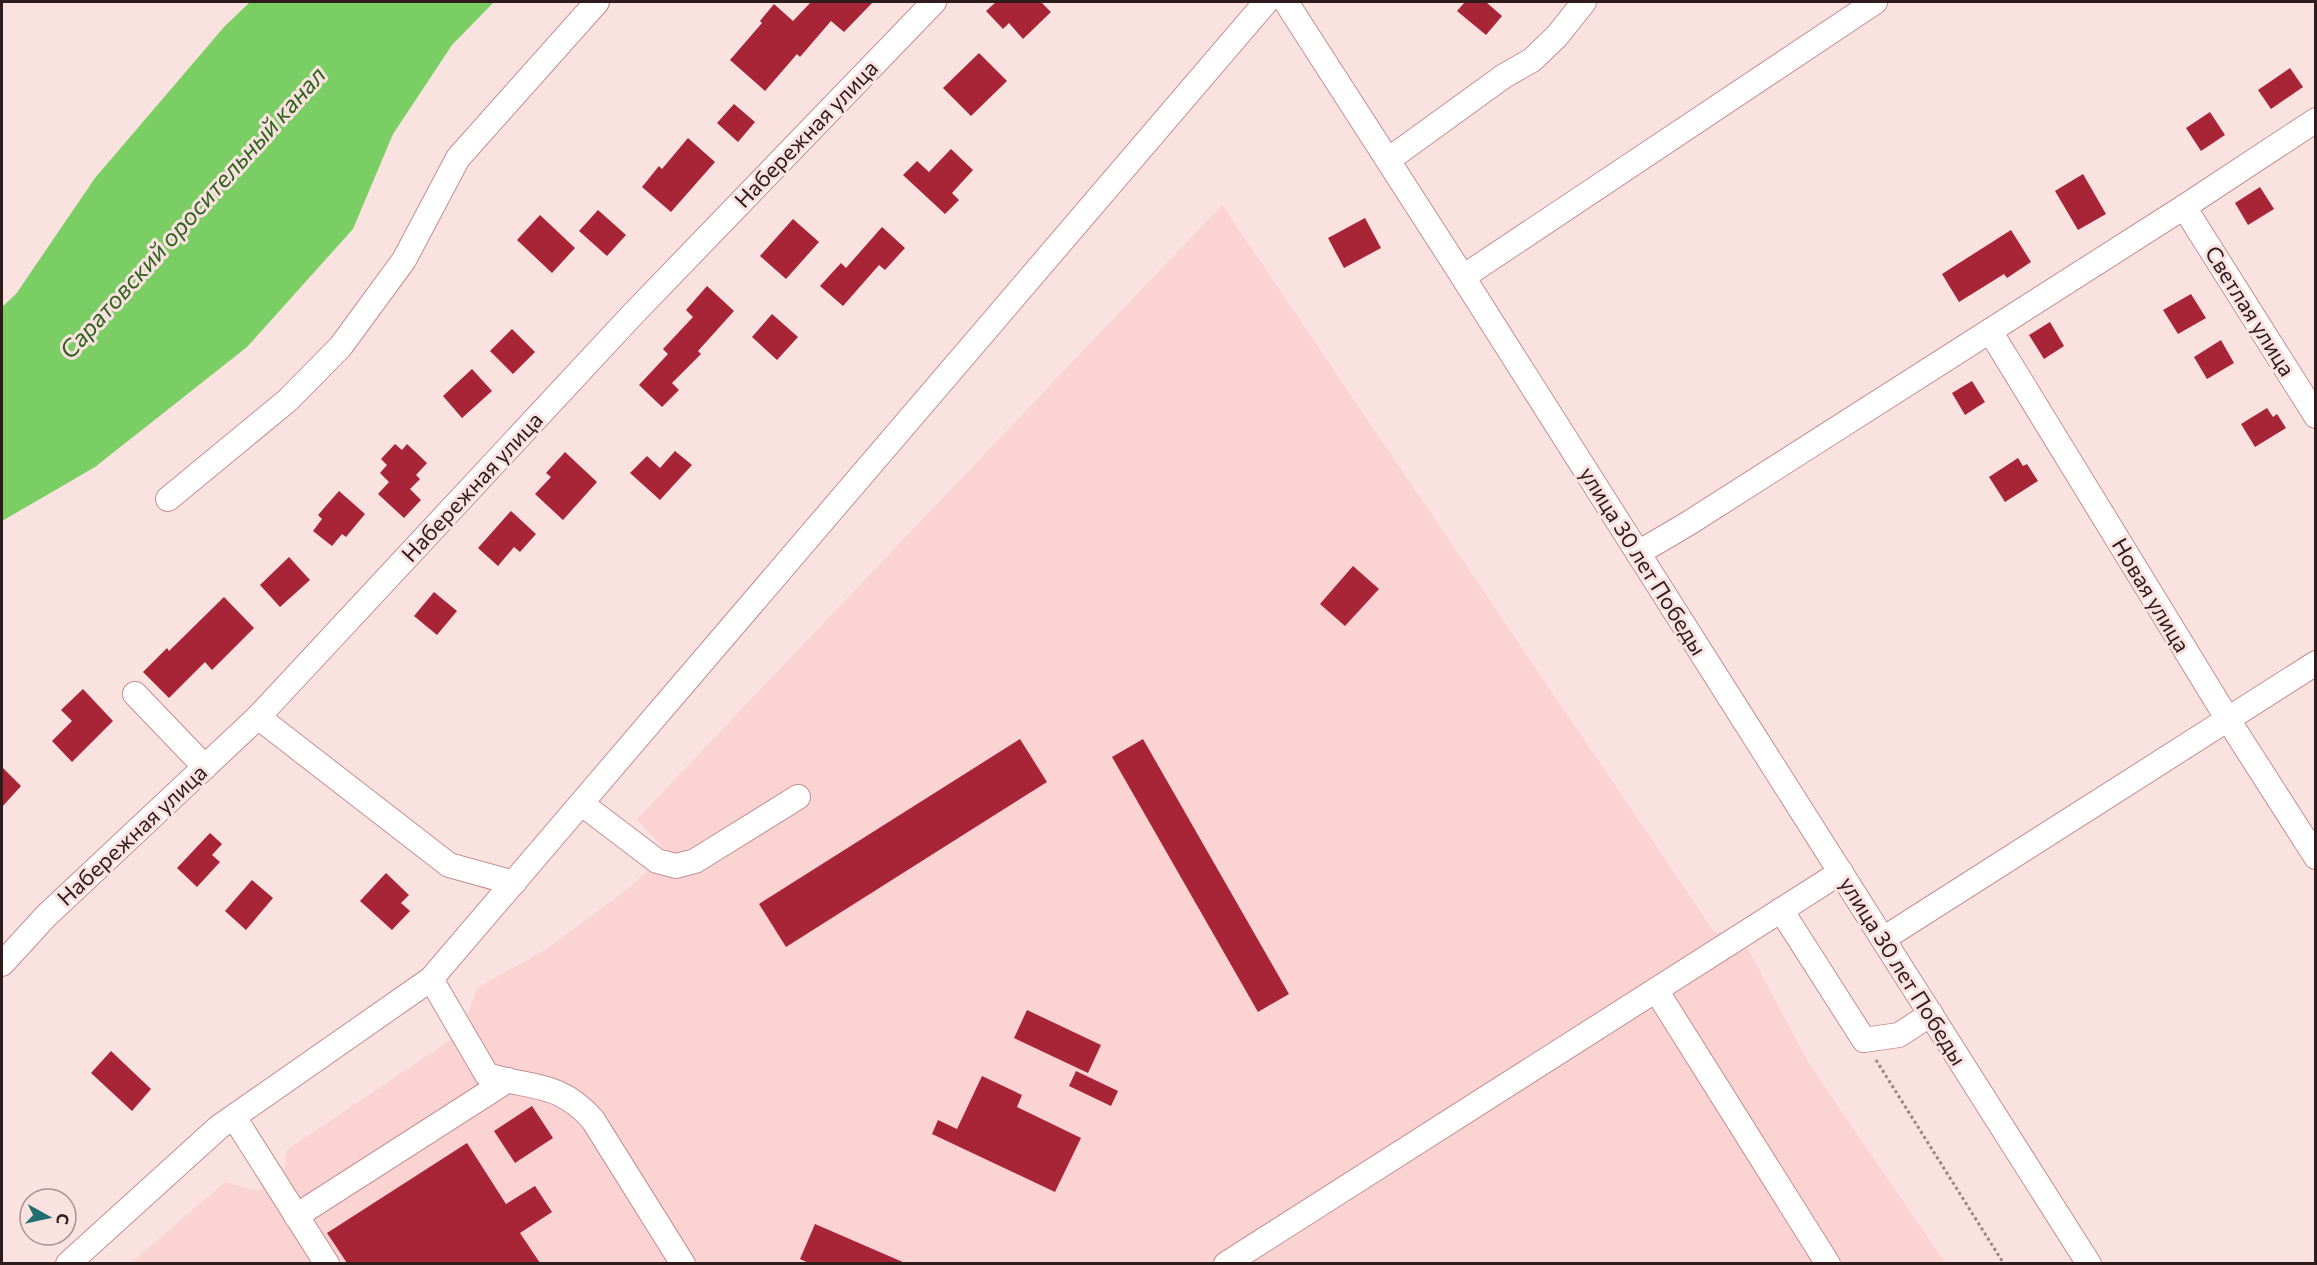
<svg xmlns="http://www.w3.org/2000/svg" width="2317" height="1265" font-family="Commissioner,sans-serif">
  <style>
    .built { fill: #fbd3d2 }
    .water { fill: #7ace63 }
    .building { fill: #a72536 }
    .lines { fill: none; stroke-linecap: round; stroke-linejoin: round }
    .minor-casing { stroke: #c58f8f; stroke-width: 26 }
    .path { stroke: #9c8585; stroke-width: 3; stroke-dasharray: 3 3; stroke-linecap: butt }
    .minor { stroke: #fff; stroke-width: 24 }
    .labels { text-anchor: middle; stroke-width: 6; stroke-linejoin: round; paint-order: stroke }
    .street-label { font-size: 22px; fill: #2f1b1b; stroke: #fae2e1 }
    .water-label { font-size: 24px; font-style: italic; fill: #2d631d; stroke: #fae2e1 }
  </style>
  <rect width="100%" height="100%" fill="#fae2e1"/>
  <!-- built -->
  <path class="built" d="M1222,205l493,728 24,-1 69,130 137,201 -1815,1 95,-82 33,9 16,-11 10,-9 3,-21 175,-118 15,-44 68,-38 83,-61 39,-37 -30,-33z"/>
  <!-- water -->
  <path class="water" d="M250,2h244l-42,43 -59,89 -40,95 -106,118 -152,120 -93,54v-214l14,-13 79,-116 129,-151z"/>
  <!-- building -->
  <g class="building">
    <path d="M811,2h62l-29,30 -13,-11 -31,36 -3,-3 -32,37 -35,-31 32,-37 -2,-2 14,-17 19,17z"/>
    <path d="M996,2h45l10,10 -28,27 -14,-16 -6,6 -17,-18z"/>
    <path d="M1465,2h21l16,14 -16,19 -29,-24z"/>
    <path d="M979,53l28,28 -36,35 -28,-28z"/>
    <path d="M2290,68l13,19 -32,22 -13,-19z"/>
    <path d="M734,104l21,18 -17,20 -21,-19z"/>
    <path d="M2210,112l15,23 -24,16 -15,-23z"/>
    <path d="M688,138l27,24 -44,50 -29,-25 17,-21 3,3z"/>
    <path d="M951,149l22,21 -21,23 7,7 -14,14 -42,-39 14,-14 12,11z"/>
    <path d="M2083,174l23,40 -28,16 -23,-39z"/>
    <path d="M2260,187l14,22 -26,16 -13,-22z"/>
    <path d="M598,210l28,25 -19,21 -28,-25z"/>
    <path d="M540,215l35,33 -23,25 -35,-33z"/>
    <path d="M1365,218l16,30 -37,20 -16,-30z"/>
    <path d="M793,219l26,23 -33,37 -26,-23z"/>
    <path d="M882,227l23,21 -20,22 -6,-5 -36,41 -23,-20 21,-23 5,5z"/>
    <path d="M2011,230l20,32 -24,16 -3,-4 -45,28 -17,-28z"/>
    <path d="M707,286l27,25 -36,40 3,3 -29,29 7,7 -17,17 -23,-22 29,-31 -5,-5 30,-32 -7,-7z"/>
    <path d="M2191,294l15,24 -28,16 -15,-24z"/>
    <path d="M772,314l26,23 -21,23 -25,-23z"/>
    <path d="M2050,322l14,24 -20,13 -15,-24z"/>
    <path d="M512,329l23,23 -22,22 -23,-23z"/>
    <path d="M2221,340l13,23 -27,16 -13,-22z"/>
    <path d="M472,369l20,22 -30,27 -19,-22z"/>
    <path d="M1972,381l13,21 -20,13 -13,-22z"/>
    <path d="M2267,408l6,9 4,-3 9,14 -31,19 -14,-23z"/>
    <path d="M395,444l7,6 5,-6 20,19 -11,12 4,4 -10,10 11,11 -17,18 -26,-24 11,-12 -9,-9 7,-8 -6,-6z"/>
    <path d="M675,451l17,14 -32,35 -30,-27 17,-17 13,12z"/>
    <path d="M565,452l32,30 -34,38 -28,-26 16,-17 -5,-4z"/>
    <path d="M2018,458l5,8 4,-2 11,17 -33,21 -16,-25z"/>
    <path d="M339,491l26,23 -19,23 -4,-3 -10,12 -19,-15 9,-12 -4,-4z"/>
    <path d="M511,511l25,23 -16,18 -6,-5 -16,19 -20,-18z"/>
    <path d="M289,557l21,23 -30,27 -20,-22z"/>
    <path d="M1353,566l26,23 -34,37 -25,-22z"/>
    <path d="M434,592l23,19 -20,24 -23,-19z"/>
    <path d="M224,597l30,31 -42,42 -7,-8 -36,36 -26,-26 24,-24 2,3z"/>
    <path d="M83,689l30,32 -41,41 -20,-21 20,-20 -11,-11z"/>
    <path d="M1020,739l27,43 -261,165 -27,-43z"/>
    <path d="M1143,739l146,255 -31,18 -146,-255z"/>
    <path d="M2,767l19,19 -19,21z"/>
    <path d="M210,833l12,11 -10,11 8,7 -23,25 -20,-19z"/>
    <path d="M386,873l23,22 -8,8 9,8 -18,19 -32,-29z"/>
    <path d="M252,880l21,18 -27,32 -21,-19z"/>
    <path d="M1027,1010l74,35 -13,28 -74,-35z"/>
    <path d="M111,1051l40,38 -19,22 -41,-38z"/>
    <path d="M1076,1071l42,20 -7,15 -42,-20z"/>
    <path d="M982,1076l40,19 -5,12 64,31 -26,54 -123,-58 6,-14 19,9z"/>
    <path d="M532,1106l21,32 -38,25 -21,-32z"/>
    <path d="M467,1143l39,61 29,-18 17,26 -32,21 20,30h-193l-20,-30z"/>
    <path d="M815,1224l90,39h-96l-9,-4z"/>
  </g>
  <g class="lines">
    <defs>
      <g id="minor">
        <path d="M1286,2l177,275"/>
        <path d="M1875,2l-412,275 626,987"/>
        <path d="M1388,160l116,-84 28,-16 25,-24 27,-34"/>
        <path d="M2184,207l132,209"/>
        <path d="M1990,331l237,387 89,139"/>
        <path d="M168,499l120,-99 53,-54 63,-86 54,-102 139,-156"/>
        <path d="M1638,553l51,-30 495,-316 132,-87"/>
        <path d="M135,694l70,73"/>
        <path d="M258,717l191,148 65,18"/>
        <path d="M582,804l75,57 19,5 19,-5 103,-64"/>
        <path d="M1781,910l83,130 35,-5 32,-21"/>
        <path d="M1883,939l433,-276"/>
        <path d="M2,964l44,-48 212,-199 376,-404 300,-311"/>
        <path d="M431,979l56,96c44,14 72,6 106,45l90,144"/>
        <path d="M1656,990l172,274"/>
        <path d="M234,1117l93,147"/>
        <path d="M296,1216l212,-136"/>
        <path d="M68,1264l151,-137 212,-148 835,-977"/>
        <path d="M1226,1264l615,-392"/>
      </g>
    </defs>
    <!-- minor casing -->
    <use href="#minor" class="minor-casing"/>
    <!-- path -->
    <path class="path" d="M1876,1060l128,204"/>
    <!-- minor -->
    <use href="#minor" class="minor"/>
  </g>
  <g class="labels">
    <!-- street labels -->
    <g class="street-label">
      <text transform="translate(806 134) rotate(-46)" y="8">Набережная улица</text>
      <text transform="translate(2250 311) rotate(58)" y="8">Светлая улица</text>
      <text transform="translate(472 487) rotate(-47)" y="8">Набережная улица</text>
      <text transform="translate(1643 561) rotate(58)" y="8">улица 30 лет Победы</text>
      <text transform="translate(2151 595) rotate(59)" y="8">Новая улица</text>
      <text transform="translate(132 835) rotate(-43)" y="8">Набережная улица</text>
      <text transform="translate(1903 971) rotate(58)" y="8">улица 30 лет Победы</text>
    </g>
    <!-- water labels -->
    <g class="water-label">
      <text transform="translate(193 213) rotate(-48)" y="8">Саратовский оросительный канал</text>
    </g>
  </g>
  <!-- border -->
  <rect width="2317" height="1265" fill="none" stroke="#2f1b1b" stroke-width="6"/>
  <!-- north arrow -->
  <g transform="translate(48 1217) rotate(98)"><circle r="28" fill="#fae2e1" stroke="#a99292" stroke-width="1.5"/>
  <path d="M0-4.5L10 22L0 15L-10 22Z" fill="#226e71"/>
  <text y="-9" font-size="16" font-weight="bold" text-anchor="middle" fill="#2f1b1b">С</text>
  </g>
</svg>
